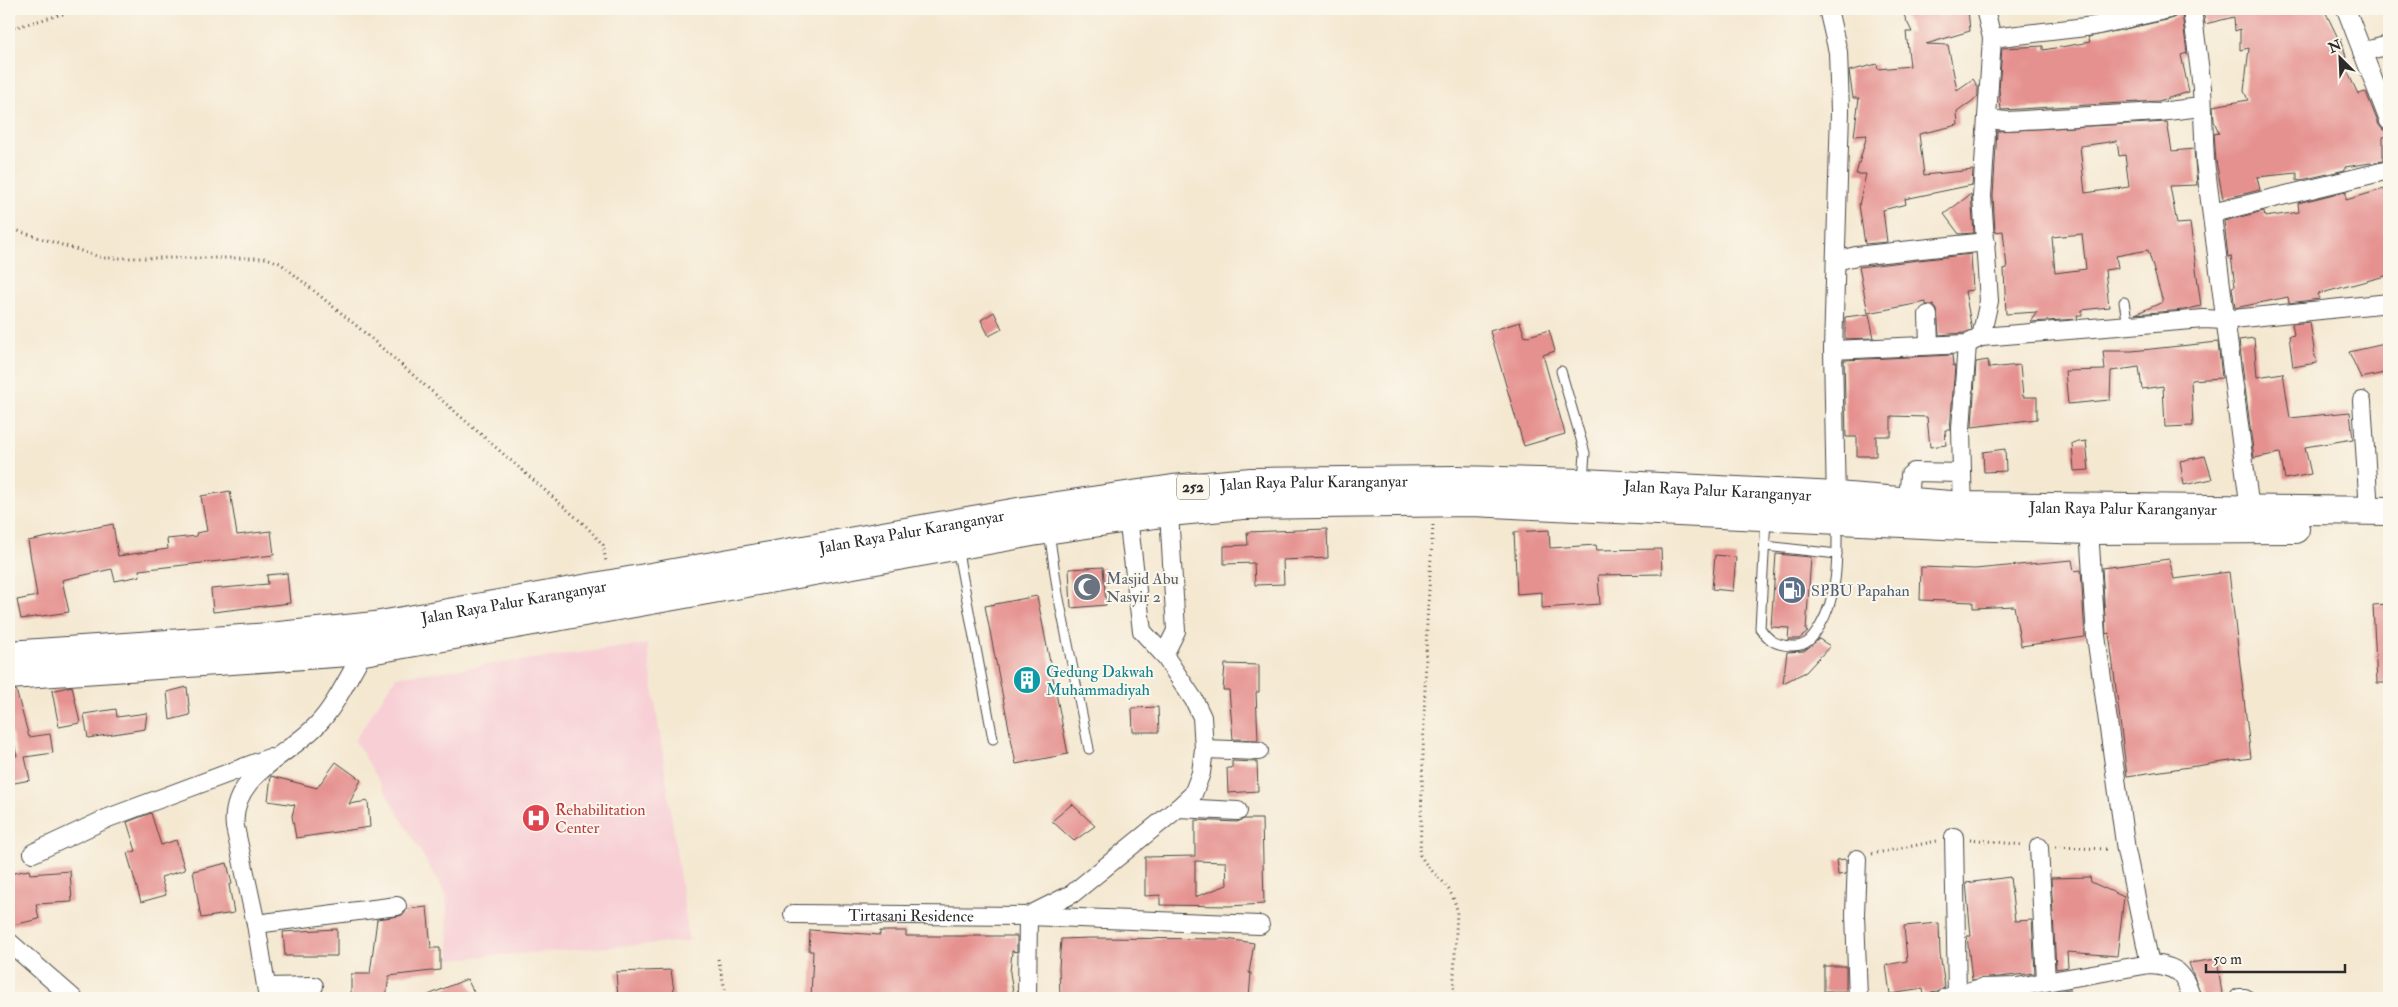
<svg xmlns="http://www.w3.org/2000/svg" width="2398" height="1007" font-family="'IM FELL Double Pica',serif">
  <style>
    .built { fill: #f7cfd5 }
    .building { fill: #e5918f; fill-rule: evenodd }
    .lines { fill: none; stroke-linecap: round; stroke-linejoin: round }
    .service-casing { stroke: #494744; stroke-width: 11 }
    .minor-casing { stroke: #494744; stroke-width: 20 }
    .primary-casing { stroke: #494744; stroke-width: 30 }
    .path { stroke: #494744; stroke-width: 3; stroke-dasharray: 1 4; stroke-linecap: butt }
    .service { stroke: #fff; stroke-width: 9 }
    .minor { stroke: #fff; stroke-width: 18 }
    .primary { stroke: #fff; stroke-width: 28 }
    .labels { text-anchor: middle; stroke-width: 4; stroke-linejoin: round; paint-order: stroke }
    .shield { fill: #fbf7ec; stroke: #696865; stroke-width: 1 }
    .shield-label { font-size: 15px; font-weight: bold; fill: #2b2b2b }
    .street-label { font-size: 16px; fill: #2b2b2b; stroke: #fbf7ec }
    .worship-label { font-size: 16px; fill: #5b616d; stroke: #fbf7ec; text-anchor: start }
    .service-label { font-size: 16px; fill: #4e5e75; stroke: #fbf7ec; text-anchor: start }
    .culture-label { font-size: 16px; fill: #0d838f; stroke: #fbf7ec; text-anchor: start }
    .health-label { font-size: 16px; fill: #be3a42; stroke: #fbf7ec; text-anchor: start }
  </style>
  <rect width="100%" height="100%" fill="#fbf7ec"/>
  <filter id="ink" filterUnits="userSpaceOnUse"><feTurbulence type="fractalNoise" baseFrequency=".02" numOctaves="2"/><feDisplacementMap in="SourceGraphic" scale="10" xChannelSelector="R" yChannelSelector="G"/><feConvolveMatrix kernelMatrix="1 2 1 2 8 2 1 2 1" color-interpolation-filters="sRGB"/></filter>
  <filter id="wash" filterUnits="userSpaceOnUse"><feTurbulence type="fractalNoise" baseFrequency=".0096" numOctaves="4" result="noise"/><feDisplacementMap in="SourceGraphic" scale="20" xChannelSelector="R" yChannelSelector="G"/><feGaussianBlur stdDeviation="1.12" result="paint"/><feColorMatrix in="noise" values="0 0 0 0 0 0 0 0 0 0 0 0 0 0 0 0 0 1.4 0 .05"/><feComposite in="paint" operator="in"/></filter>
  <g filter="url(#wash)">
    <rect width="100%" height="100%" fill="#f4e8d1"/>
    <!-- built -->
    <path class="built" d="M647,644l42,297 -239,18 -4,-64 -91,-155 41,-63z"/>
    <g id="blocks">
      <!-- building -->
      <g class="building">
        <path d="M1901,9h67l2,22 -44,13 22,1 9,45 16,-11 5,8v10l-21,15 1,13 -39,9 5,41 49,-5 -1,15 -67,14 1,5 -23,6 4,32 -22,2 -6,-39 7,-31h-10l11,-39 -13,1 5,-38h-6l-4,-27 28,-7 1,5 32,-3 -4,-34h6z"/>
        <path d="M2203,9h121l15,31 2,-1 5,18 -5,1 17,36 8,-2 13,33 4,5 6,1v5l-6,1v24l-38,6v3l-48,11v-8l-40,4 3,13 -37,9 -7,-38 -2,-27 5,-1 -5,-12 -1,-15 35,-6 -4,-9 5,-43 -9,2v-21l-5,2 -1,-14 -29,7z"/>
        <path d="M2182,13l5,40 -6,2 8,37 -31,9 -157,9 -2,-21 3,-41 41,-2v4l47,-8 -2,-5 83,-18z"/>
        <path d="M2167,122l5,29 22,-2 3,36 -27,1 7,38 13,-1 11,83 -17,4 -49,4 28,-12 -15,-52 -32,6 2,12 -13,2 4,37 -27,3v5h-5l1,4 -48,3 7,-10 -31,2 -2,-45 3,-1 -4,-37 -8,1 -2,-36 4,-65zM2117,141l2,15 6,-1 4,32 -44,6 -5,-47zM2082,234l4,35 -31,4 -3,-36z"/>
        <path d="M2384,189l5,17v69l-71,19 2,5 -31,4 -1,-6 -53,11 -3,-21 3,-1 -4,-30 -3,1 -4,-36 40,-10 1,6 34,-5 -1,-9 48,-12v9z"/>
        <path d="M1971,194l3,39 -15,1 -15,-20z"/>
        <path d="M1971,254l2,36 -8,1 7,39 -8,3 -25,2 -2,-25 -4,-5h-7v-3l-58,11 -9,-46z"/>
        <path d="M994,312l8,17 -13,7 -8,-16z"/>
        <path d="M1869,314l5,24 -29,1v-22z"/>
        <path d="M1520,322l5,15 24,-7 6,21 -12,4 22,79 -41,12 -34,-115z"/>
        <path d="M2310,322l6,41 -23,4 -4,-31 5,-1 -2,-11z"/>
        <path d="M2254,338l3,39 26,-4 7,45 60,-6 3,27 -48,8 6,27 -26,5 -5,-26 -26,5 -15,-118z"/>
        <path d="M2218,342l4,36 -31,2 2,46 -28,1 -2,-41 -21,3 -3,-22 -28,4 -1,29 -42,4 -3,-33 40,-1 -2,-19h29z"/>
        <path d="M2389,343v29l-28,6 -12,-26z"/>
        <path d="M1952,355l1,11h2l-5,64h-5l1,15 -16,2 -3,-30 -36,-1v20h-15v20h-19v-19h-11l-2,-77z"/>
        <path d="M1988,360l1,8 31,-3 3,32h14v22l-65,8 4,-65z"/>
        <path d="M2086,441l3,29 -15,1 -2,-28z"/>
        <path d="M2005,449l1,22 -22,1 -1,-20z"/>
        <path d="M2205,456l7,23 -28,6 -4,-24z"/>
        <path d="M230,491l7,44 34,-4 3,24 -135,15 1,6 -25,5 -3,-12 -50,11 7,32 -48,7 -4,-19 20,-4 -9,-55 85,-17 5,32 50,-7 -1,-10 30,-3 -1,-3 11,-2 -6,-35z"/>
        <path d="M1327,529l1,29 -45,2 1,24 -29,1 -1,-22 -30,1v-18l24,-1 -1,-13z"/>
        <path d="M1549,530l1,18 46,-3 1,5 64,-1 1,25 -64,1 2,29 -58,4v-16l-25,2 -3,-62z"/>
        <path d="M1776,554l35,3 -5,74 2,1 -9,7h-11l1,-11 -18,-1z"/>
        <path d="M1715,555l21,2 -3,34 -21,-2z"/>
        <path d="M2169,559l5,20 55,-7 22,186 -124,18 -18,-143 -3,1 -4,-66z"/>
        <path d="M2072,560l2,11 7,-1 4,67 -64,9 -7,-40 -41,2v-6l-53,-2 1,-33 54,2z"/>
        <path d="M1103,567l3,38 -35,3 -2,-39z"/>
        <path d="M287,573l3,30 -77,9 -2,-23 57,-5 -1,-9z"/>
        <path d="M1037,596l31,158 -52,10 -31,-158z"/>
        <path d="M2389,604v79h-12l-4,-78z"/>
        <path d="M1819,639l11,7 -24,26 -23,11 4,-31 17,-1z"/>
        <path d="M1225,664l34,1v27h-3l2,48 -25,-1 -4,-49h-6z"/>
        <path d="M72,686l8,37 -21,4 -7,-36z"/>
        <path d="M187,687l3,28 -20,5 -3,-28z"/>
        <path d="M9,690h7l13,47 21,-3 3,19 -28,4 5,23 -21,4v-28h8l-8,-33z"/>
        <path d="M1158,707l1,25h-26l-1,-24z"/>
        <path d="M116,709l1,8 30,-4 -2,16 -57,9 -4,-24z"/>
        <path d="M1232,761l25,1 1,29 -30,2 -1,-25h5z"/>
        <path d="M336,762l25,18 -12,24 19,-3 2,26 -74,11 -4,-22 3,-11 -27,-4 3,-25 46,12z"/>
        <path d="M1072,804l23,22 -21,15 -22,-20z"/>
        <path d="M151,813l10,32 15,-5 9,30 -24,7 5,18 -25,7 -14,-49 9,-2 -9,-29z"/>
        <path d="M1244,819h18l2,85 -35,2 -69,-1v-10l-15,1v-39l50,-1v-36l42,2zM1195,861l31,1 1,23 -32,12z"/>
        <path d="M1846,859v15l-8,1 -2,-15z"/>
        <path d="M227,863l5,21 -3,1 5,28 -33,5 -8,-47z"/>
        <path d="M29,870l1,4 40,-3 2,31 -36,2 3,15 -30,7v-52z"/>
        <path d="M2010,877l5,44 17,-1 3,53 -63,7 -5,-44h4l-5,-53z"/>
        <path d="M2090,877l1,5 33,15 -7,59 -50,-4 1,15 -12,2 -5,-91z"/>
        <path d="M427,907l4,41h9v22l-51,6 -3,22h-35v-24h19l7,-55 22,-3 5,-2 3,-5z"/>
        <path d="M1939,923l1,31 5,33 -7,5 -14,2 -1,-5 -33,5 -4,-29 21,-4 -3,-35z"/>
        <path d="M337,929v27h-52l-2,-24z"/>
        <path d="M810,930l70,5v-4h26v5h111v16l-5,-1 -2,22 4,25h-203l2,-47h-4z"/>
        <path d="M1091,938l135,1 28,4 -5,30h2l-2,25h-189l-1,-31 2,-28z"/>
        <path d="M2217,959l5,35 -20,4 -13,-35z"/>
        <rect x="1824" y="966" width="22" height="25"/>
        <path d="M671,970l4,28h-57l-2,-26z"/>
        <path d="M467,979l10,19h-56z"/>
        <path d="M2070,989v9h-75l24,-1z"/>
      </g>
    </g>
  </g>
  <g filter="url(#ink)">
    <use href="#blocks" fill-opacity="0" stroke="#494744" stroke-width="1"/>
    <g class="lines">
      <defs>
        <g id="service">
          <path d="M2124,302l4,23"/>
          <path d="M1561,371l24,82 -2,27"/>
          <path d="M1766,518l-6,110c9,13 16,17 31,18 16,1 22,-8 29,-20 19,-33 17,-68 17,-105"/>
          <path d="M1049,532l9,62 31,155"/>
          <path d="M1765,546l72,8"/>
          <path d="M957,547l36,192"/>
        </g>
        <g id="minor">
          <path d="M1828,9l10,43 2,59 -7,239 3,154"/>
          <path d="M2192,9l10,79 3,74 45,348"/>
          <path d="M2346,9l43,112"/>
          <path d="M1992,38l102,-12 75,-17"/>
          <path d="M2362,52l27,-7"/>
          <path d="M1987,119l20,2 152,-9 42,-5"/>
          <path d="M2212,213l177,-43"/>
          <path d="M1836,261l20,-5 130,-14"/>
          <path d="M1928,315l1,30"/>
          <path d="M1981,337l8,-36 -7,-105 10,-158 -7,-29"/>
          <path d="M1833,350l134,-6 14,-7 223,-18 20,1 165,-17"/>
          <path d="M2362,401l7,110"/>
          <path d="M1908,502l2,-27 4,-3 48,1"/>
          <path d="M1963,516l-2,-87 6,-85"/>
          <path d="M2089,530l7,106 30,214 24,114"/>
          <path d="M1164,655l12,-24 -7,-119"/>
          <path d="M1204,749l55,2"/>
          <path d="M1178,808l60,3"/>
          <path d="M1954,837l3,157"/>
          <path d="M2039,847l7,134"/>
          <path d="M33,853l75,-35 161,-60"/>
          <path d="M1857,859l-2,55 3,84"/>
          <path id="s1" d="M793,914l235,2 232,9"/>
          <path d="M1028,916l44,-22 106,-86 15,-14 8,-21 3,-24 -2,-32 -8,-17 -30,-45 -22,-24 -14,-113"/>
          <path d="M256,924l141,-18"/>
          <path d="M9,942l64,56"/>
          <path d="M267,987l47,-1"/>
          <path d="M268,998l-12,-74 -21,-97c-6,-50 52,-71 81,-101 20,-20 33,-51 48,-75"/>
          <path d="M1027,998l1,-82"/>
          <path d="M1946,998l35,-10 36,-1 133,-23c27,2 34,9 42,34"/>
          <path d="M2239,998h6"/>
        </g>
        <g id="primary">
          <path id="s2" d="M9,655l261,-18 105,-11 655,-116 143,-21 78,-7 205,-2 127,3 253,13 127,10 426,5"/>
          <path d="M9,675l355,-24 668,-119 137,-20 74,-7 230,-3 491,24 125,4 206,-1"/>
        </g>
      </defs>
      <!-- service casing -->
      <use href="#service" class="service-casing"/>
      <!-- minor casing -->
      <use href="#minor" class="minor-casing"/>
      <!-- primary casing -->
      <use href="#primary" class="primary-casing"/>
      <!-- path -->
      <g class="path">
        <path d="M9,29l72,-20"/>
        <path d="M9,228l94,30h163l14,5 78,64 229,200 16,18 3,17"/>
        <path d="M1433,525l-6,96 -7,234c14,24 29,23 37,55l-4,88"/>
        <path d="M1970,839l53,6"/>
        <path d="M2055,847l53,2"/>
        <path d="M1872,854l65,-13"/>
        <path d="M718,959l9,39"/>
      </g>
      <!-- service -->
      <use href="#service" class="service"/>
      <!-- minor -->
      <use href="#minor" class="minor"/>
      <!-- primary -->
      <use href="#primary" class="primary"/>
    </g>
  </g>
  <!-- icons -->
  <defs>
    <symbol id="mosque-disc" viewBox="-11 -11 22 22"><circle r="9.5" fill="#6b7280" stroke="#fbf7ec"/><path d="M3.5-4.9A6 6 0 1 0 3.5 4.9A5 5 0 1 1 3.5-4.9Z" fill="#fff"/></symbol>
    <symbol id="fuel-disc" viewBox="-11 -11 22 22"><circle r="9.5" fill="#5c6f8a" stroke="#fbf7ec"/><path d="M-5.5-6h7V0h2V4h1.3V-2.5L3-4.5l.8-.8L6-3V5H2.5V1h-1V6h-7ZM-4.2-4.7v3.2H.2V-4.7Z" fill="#fff"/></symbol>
    <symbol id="building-disc" viewBox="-11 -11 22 22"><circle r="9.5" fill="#0f9aa8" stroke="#fbf7ec"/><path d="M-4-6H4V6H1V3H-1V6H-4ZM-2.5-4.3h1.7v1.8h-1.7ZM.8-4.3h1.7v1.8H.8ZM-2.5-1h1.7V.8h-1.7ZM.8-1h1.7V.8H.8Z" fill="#fff"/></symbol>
    <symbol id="hospital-disc" viewBox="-11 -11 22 22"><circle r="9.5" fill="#e0444e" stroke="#fbf7ec"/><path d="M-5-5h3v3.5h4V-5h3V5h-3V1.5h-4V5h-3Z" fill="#fff"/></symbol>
  </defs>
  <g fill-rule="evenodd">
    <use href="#mosque-disc" x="1071" y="571" width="32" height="32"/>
    <use href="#fuel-disc" x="1776" y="574" width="32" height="32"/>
    <use href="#building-disc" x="1011" y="664" width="32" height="32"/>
    <use href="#hospital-disc" x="520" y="802" width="32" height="32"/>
  </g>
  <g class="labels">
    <!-- shield labels -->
    <rect class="shield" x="1177" y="474.5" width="32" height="25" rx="4"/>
    <g class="shield-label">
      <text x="1193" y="492">252</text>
    </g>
    <!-- street labels -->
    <g class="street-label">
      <text dy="6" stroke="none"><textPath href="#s2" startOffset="1318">Jalan Raya Palur Karanganyar</textPath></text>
      <text dy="6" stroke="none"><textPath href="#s2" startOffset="1722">Jalan Raya Palur Karanganyar</textPath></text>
      <text dy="6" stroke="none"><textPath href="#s2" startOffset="2128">Jalan Raya Palur Karanganyar</textPath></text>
      <text dy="6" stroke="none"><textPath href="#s2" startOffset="912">Jalan Raya Palur Karanganyar</textPath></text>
      <text dy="6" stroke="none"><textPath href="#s2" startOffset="508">Jalan Raya Palur Karanganyar</textPath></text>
      <text dy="6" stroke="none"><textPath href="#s1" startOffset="118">Tirtasani Residence</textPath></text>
    </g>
    <!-- worship labels -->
    <g class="worship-label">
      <text x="1106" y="584">Masjid Abu<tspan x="1106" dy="18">Nasyir 2</tspan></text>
    </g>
    <!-- service labels -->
    <g class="service-label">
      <text x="1811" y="596">SPBU Papahan</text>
    </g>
    <!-- culture labels -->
    <g class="culture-label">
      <text x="1046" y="677">Gedung Dakwah<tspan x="1046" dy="18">Muhammadiyah</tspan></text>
    </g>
    <!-- health labels -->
    <g class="health-label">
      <text x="555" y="815">Rehabilitation<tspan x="555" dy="18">Center</tspan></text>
    </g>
  </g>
  <!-- margin -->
  <rect width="2398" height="1007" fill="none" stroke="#fbf7ec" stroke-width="30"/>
  <!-- north arrow -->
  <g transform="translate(2340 58) rotate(336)" stroke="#fbf7ec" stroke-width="4" paint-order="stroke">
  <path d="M0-4L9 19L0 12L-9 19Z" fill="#2b2b2b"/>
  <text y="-8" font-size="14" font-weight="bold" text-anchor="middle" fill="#2b2b2b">N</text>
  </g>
  <!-- scale -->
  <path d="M2206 964v8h139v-8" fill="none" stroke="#2b2b2b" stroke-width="2.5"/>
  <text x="2213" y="964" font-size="15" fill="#2b2b2b" stroke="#fbf7ec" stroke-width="4" paint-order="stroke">50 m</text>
</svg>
